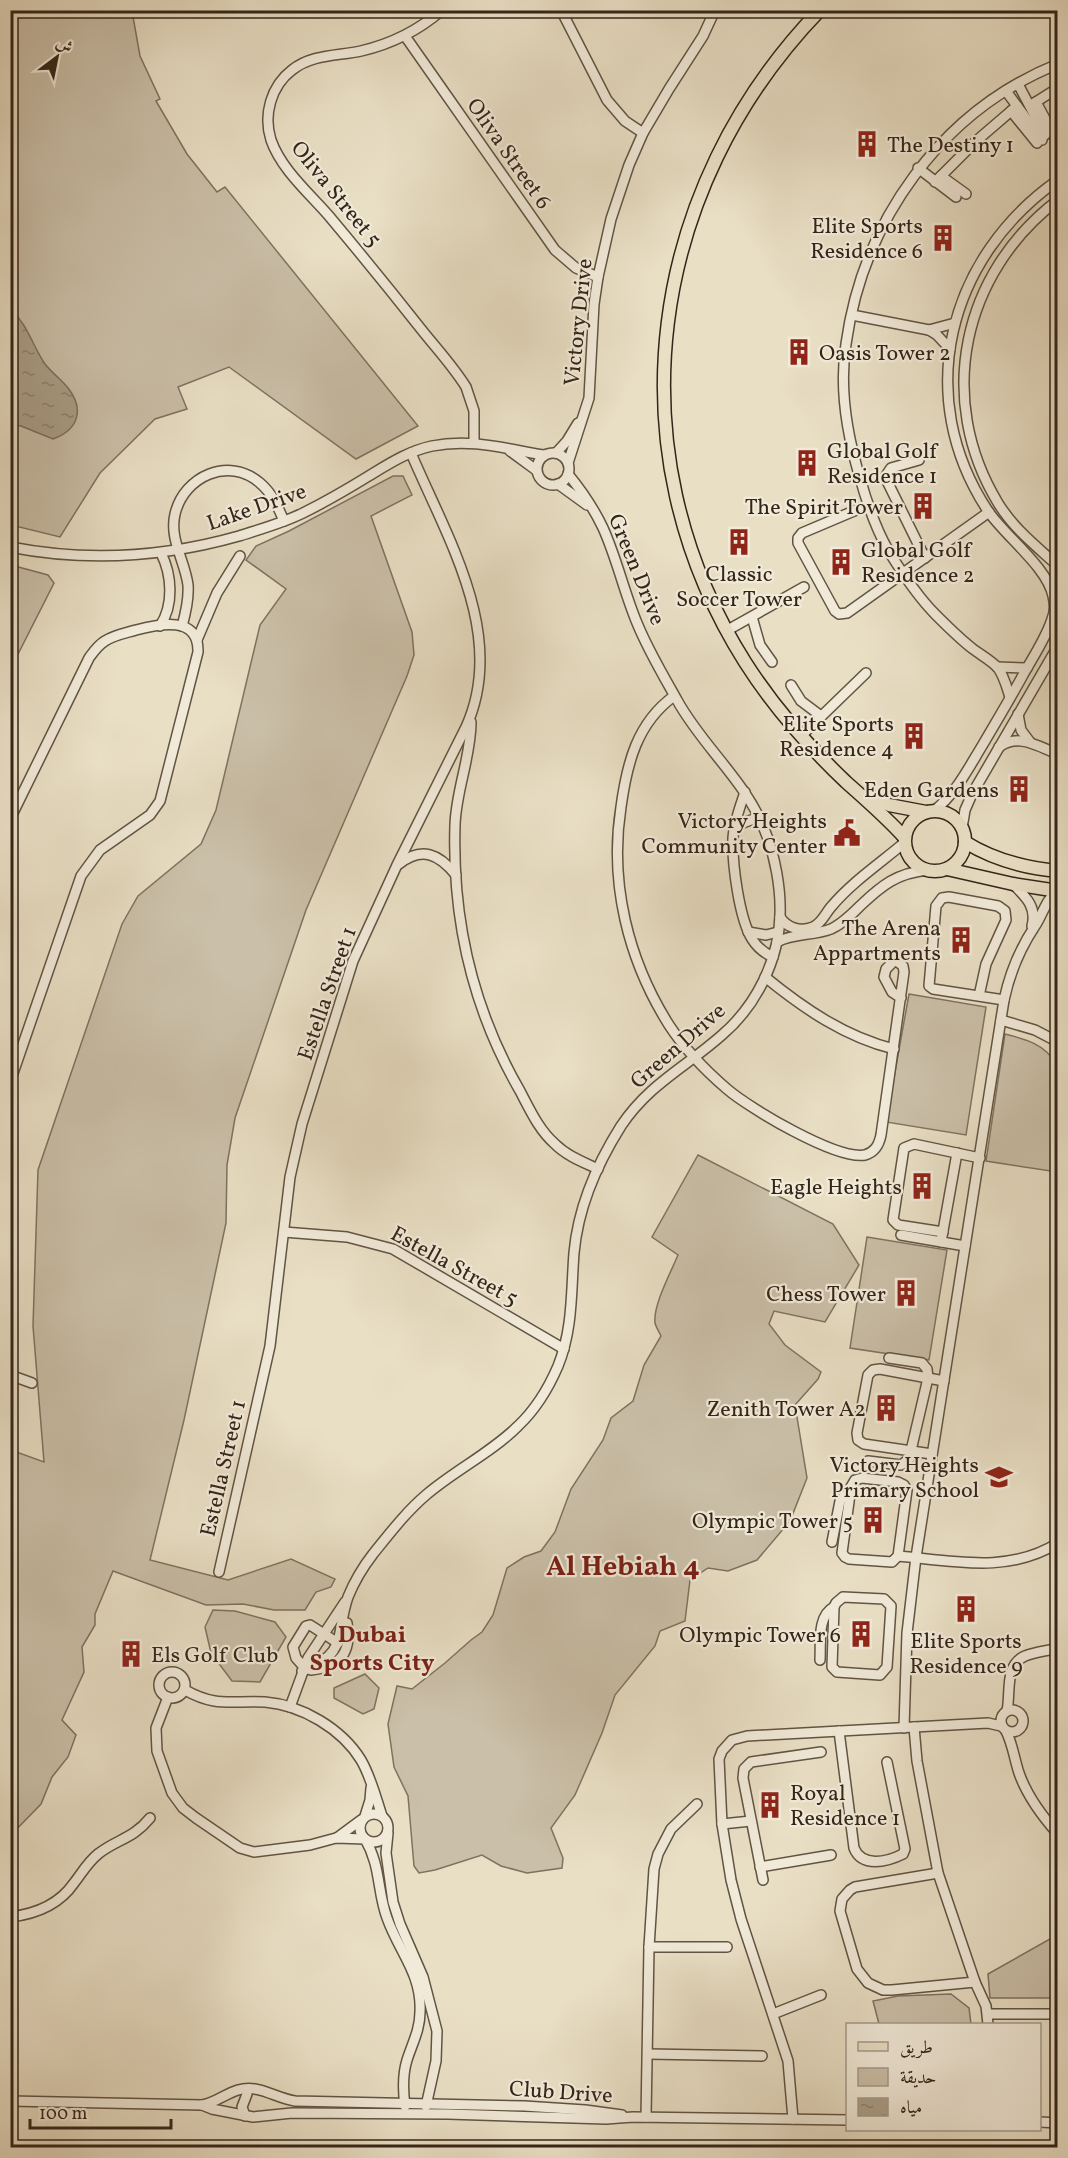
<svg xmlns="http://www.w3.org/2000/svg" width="1068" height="2158" font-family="Vollkorn,Amiri,serif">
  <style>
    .green { fill: #cabfa8; stroke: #7f7260; stroke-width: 1.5 }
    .water { fill: url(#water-ripples); stroke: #7b6f5c; stroke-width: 1.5 }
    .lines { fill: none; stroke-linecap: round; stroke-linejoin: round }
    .minor-casing { stroke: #615443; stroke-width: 12 }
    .major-casing { stroke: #342518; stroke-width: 15 }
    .minor { stroke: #f1ead9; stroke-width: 9 }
    .major { stroke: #e9dfc5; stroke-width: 12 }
    .labels { text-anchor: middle; stroke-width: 4.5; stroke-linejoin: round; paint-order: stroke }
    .poi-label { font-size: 22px; fill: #342518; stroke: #f1ead9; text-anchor: end }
    .street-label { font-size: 22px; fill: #342518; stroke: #f1ead9 }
    .neighbourhood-label { font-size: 24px; font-weight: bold; fill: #7a1f14; stroke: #f1ead9 }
    .district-label { font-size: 28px; font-weight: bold; fill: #7a1f14; stroke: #f1ead9 }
  </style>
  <defs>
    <pattern id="water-ripples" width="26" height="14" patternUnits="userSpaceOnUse" patternTransform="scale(1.5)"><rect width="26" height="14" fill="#aba08a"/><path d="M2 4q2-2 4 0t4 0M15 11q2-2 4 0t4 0" fill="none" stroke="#8c8270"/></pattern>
  </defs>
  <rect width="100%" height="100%" fill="#e9dfc5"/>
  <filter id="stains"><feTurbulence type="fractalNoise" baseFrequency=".00333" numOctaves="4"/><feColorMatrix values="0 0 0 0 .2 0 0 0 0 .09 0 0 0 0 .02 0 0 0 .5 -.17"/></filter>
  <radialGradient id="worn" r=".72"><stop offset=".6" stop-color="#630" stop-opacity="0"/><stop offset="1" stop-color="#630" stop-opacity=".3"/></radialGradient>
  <!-- green -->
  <g class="green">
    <path d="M11,11h121l8,45 20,43 -4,2 31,53 30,38 8,-5 193,239 -62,33 -127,-92 -51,20 9,22 -32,10 -55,54 -40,64 -49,-12z"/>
    <path d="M393,476h10l9,19 -41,21 41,116 2,23 -7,21 -101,234 -71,208 -8,47 -1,58 -42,197 -34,140 78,20 63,-21 44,20 -4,8 -15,5 -11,18h-31l-31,-6 -37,1 -93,-34 -18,43v11l-13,22 2,25 -22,48 14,15 -8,22 -16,20 -11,27 -30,31v-385l33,12 -11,-136 5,-156 84,-246 16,-28 63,-52 15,-34 44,-185 26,-36 -40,-29 10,-14 33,-15z"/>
    <path d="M11,565l37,10 6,8 -43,85z"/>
    <path d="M909,994l77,13 -20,128 -80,-13z"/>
    <path d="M1005,1034c20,5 40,10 51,30 5,8 2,92 1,108l-71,-11z"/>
    <path d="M698,1155l135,69 26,41 -34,57 -51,-11 -5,13 16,21 36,27 -3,7 -23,26 12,73 -17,43 -33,39 -29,11 -20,-3 -18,12 -5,41 -25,10 -5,15 -40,49 -13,38 -27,62 -24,33 12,30 -1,10 -35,5 -26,-7 -19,-11 -47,15 -16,3 -5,-7 -6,-70 -14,-29 -6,-43 9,-38 15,3 33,-26 26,-23 11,-8 11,-17 14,-47 17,-11 17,-6 14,-19 16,-43 32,-49 8,-22 22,-17 11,-36 17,-29c-2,-4 -5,-9 -6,-13 -2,-18 16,-51 23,-68l-26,-18z"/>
    <path d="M867,1237l80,13 -18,110 -79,-12z"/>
    <path d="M213,1610l22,1 40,11 11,15 -26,45 -28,-1 -21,-28 -6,-26z"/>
    <path d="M365,1674l14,14 -5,21 -11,5 -29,-16v-10z"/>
    <path d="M1057,1935v63h-67l-2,-24z"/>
    <path d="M951,1994l18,14 2,16h-92l-6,-23 25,-5z"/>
  </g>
  <!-- water -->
  <path class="water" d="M11,309c18,18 21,36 34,55 7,9 16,15 23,24 17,22 10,42 -15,51l-32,-13 -10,-2z"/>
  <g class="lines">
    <defs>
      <g id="minor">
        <path d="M442,10c-23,20 -51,34 -81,41 -23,5 -49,3 -69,19 -21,16 -29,45 -21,70 10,29 38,53 58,76 31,37 62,75 92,113 15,19 32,37 45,58l8,24v32"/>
        <path d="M561,10l46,90 18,21 18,12"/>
        <path d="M405,36l150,214 21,18 22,9"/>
        <path d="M1018,84l27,51"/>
        <path d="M1006,91l36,49"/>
        <path d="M1036,102l22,41"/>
        <path d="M1031,105l27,-17"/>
        <path d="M1011,111l26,32"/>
        <path d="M918,168l38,29"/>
        <path d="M941,176l25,18"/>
        <path d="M935,182l40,-40 42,-36"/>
        <path d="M1058,200c-96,73 -123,199 -60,303 16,26 38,43 60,63"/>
        <path d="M852,315l77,15 26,-7"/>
        <path d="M929,330l8,5 13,14"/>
        <path d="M510,451l26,19"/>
        <circle cx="553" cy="469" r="16"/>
        <path d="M556,453l11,-12 11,-18"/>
        <path d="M919,460l-28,8 -6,9 40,81"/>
        <path d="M568,463l21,-65 5,-94 4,-27 13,-58 18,-54 14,-32 26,-44 34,-53 12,-26"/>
        <path d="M558,484l29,21"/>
        <path d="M868,505l-66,28 -4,5v5l37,68 4,3 8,-1 142,-101"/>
        <path d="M10,547c77,15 155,10 229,-11 22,-7 44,-13 64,-23 22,-11 43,-23 64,-36 20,-12 41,-26 65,-31 39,-8 74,3 112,9"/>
        <path d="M752,617l8,28 12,17"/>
        <path d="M160,626c14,-21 12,-51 1,-73"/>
        <path d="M182,626c4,-14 7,-27 6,-41 -3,-24 -19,-46 -13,-71 9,-38 54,-58 85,-31 12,10 18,24 24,38"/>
        <path d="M726,631l78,-44"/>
        <path d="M197,640l20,-47 23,-37"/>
        <path d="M997,667l30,1"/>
        <path d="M791,685l10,16 20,15"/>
        <path d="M674,696c-37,27 -47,67 -53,111 -12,76 7,153 48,218 15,23 37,46 58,64 22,19 109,71 138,66 10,-3 14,-10 16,-20l23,-163 -1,-6 -8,-6 -9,9 -2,8 8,15 9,6"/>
        <path d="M1010,697c-3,-9 -6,-21 -12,-29 -6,-7 -17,-13 -25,-19 -13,-10 -25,-22 -37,-34 -19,-19 -34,-42 -48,-65 -13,-23 -21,-47 -28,-72 -13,-43 -21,-90 -14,-134 17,-123 95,-233 212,-280"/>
        <path d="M1018,714l3,16 9,12"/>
        <path d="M471,722c0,35 -15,68 -16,103 -3,96 17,183 65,266 10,19 19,39 35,53 12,12 28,18 43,25"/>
        <path d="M801,736l65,-63"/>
        <path d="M999,747c20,-14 38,-1 59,7"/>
        <path d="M745,792c-5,15 -11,30 -12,46 -1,25 6,80 19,101 5,8 12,14 21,18"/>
        <path d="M934,811c22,-18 34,-42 48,-65 14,-24 28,-47 41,-71 10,-18 23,-37 29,-56 3,-7 3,-15 1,-23 -6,-29 -47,-59 -65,-85 -76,-115 -40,-254 70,-331"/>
        <path d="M10,819l79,-161c5,-7 9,-13 16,-17 9,-6 21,-8 31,-11 23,-6 63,-15 62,22l-38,149 -10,14 -50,35 -19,26 -71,206"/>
        <path d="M962,828l3,-18 7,-16 86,-148"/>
        <path d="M734,830l9,-7 16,-6"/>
        <path d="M399,864c23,-18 40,-10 57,11"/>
        <path d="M1013,884c13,13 24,23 19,42"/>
        <path d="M780,917c7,11 20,15 33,10 9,-4 12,-13 18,-20 21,-25 48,-43 73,-64"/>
        <path d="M748,932l18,3 12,-3"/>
        <path d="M777,942c16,-9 36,-6 54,-13 11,-5 20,-14 29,-23 22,-21 37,-33 68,-36"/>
        <path d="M765,977c38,31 80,60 129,72"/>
        <path d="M979,996l7,-32 20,-44 -1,-9 -7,-5 -49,-9 -7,1 -6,8 -7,80 4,3 71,11"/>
        <path d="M1001,1020l34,10 23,12"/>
        <path d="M284,1232l63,5 46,12 171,100"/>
        <path d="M943,1232l-45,-7 -5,-5 11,-72 10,-4 66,14"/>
        <path d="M901,1235l64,11"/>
        <path d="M941,1242l16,-89"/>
        <path d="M10,1375l22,8"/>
        <path d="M932,1454l-68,-10 -6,-4 -1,-7 11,-58 5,-5 7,-1 64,12"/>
        <path d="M868,1461l33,4 8,-6 19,-81 -1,-9 -5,-6 -33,-5"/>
        <path d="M862,1478l36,4 6,3 3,5 -9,66 -6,6 -43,-3 -4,-2 -3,-4 9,-66 4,-7z"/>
        <path d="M832,1542l8,-41 4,-5 6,-1"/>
        <path d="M898,1556c56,5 110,18 160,-13"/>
        <path d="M219,1572l51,-226 20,-169 12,-53 51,-163 44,-96 69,-138c42,-92 -20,-191 -55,-274"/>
        <path d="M843,1597l41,2 7,7 -4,61 -7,8 -43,-3 -5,-5 2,-60 2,-4z"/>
        <path d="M820,1660c1,-18 -3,-44 14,-53"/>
        <path d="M304,1667l-8,-9 -3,-11 13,-21 4,-1 28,18"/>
        <path d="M311,1670c29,-3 41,-17 36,-47"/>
        <path d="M302,1671c47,-17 33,-37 46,-74 6,-15 15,-30 25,-43 17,-21 33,-42 53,-59 29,-25 65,-42 92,-69 17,-16 31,-39 40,-60 15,-37 13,-74 16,-113 4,-45 23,-89 47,-127 28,-42 65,-59 101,-91 34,-29 57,-75 58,-120 1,-27 -5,-59 -15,-84 -19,-50 -63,-85 -88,-131 -14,-25 -29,-50 -40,-77 -13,-31 -20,-64 -34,-95 -9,-19 -21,-37 -35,-54"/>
        <circle cx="172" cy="1685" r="13"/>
        <path d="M185,1690c32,18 47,10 80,12 37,3 77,27 96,58 10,17 15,38 21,56"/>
        <path d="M168,1697l-12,31 1,23 15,42 11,15 13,10 44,30 14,4 56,-7 26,-7 29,1c16,27 12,52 22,79 12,34 35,56 33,94 0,18 -8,32 -13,48 -5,16 -4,31 -2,46"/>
        <path d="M290,1707l18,-49 37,-56"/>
        <circle cx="1012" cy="1721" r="11"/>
        <path d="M1007,1711c4,-18 -3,-46 18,-55 10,-4 22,-5 33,-8"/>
        <path d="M914,1727l3,34 21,112 37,109 11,24 2,18"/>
        <path d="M904,1728l3,-95 9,-76 88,-557c6,-28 15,-50 31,-74 8,-12 10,-25 22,-35"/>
        <path d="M839,1731l15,117c8,20 33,14 49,6l2,-5 -18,-87"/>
        <path d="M1006,1731c7,14 8,27 13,42 8,23 23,43 39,61"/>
        <circle cx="374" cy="1828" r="14"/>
        <path d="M365,1816l5,-16 1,-12"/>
        <path d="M722,1824l29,-3"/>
        <path d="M388,1833l-2,20 7,49 7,22 23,53 14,54 -1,30 -10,45"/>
        <path d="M338,1837l23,-17"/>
        <path d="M760,1867l71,-12"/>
        <path d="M938,1873l-83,14 -5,3 -8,9 -2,12 17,58 11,14 15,7h9l83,-8"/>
        <path d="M763,1880l-20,-102 1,-9 7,-7 70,-10"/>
        <path d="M10,1917c26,-3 49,-12 64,-34 8,-10 13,-20 24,-29 19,-15 35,-15 52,-36"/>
        <path d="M649,1947h78"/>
        <path d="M773,2014l48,-19"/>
        <path d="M988,2014h70"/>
        <path d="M648,2054l114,2"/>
        <path d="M10,2101l192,4c13,-2 23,-11 36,-15 21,-6 37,8 57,11l229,5 61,4 37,5"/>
        <path d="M202,2105l10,4 41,8 39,-4 156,1 158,5 27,-2 215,3"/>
        <path d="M245,2116l-3,-9 5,-13"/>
        <path d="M646,2117l3,-170 5,-78 4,-15 13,-25 26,-25"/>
        <path d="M793,2119l-5,-58 -47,-142 -10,-39 -9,-56 -3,-65 3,-8 10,-11 15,-4 241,-13 13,3"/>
        <path d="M1040,2122l18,1"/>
      </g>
      <g id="major">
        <path d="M820,10c-172,178 -209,440 -75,652 28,44 63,84 101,120 20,18 40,35 58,55"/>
        <path d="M869,795l20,10 37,7"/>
        <circle cx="935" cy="841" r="30"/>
        <path d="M965,842c29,18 59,26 93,29"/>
        <path d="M947,869l66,15 45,7"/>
      </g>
    </defs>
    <!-- minor casing -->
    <use href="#minor" class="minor-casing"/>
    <!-- major casing -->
    <use href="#major" class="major-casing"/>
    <!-- minor -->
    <use href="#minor" class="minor"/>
    <!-- major -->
    <use href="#major" class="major"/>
  </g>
  <!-- icons -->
  <defs>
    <symbol id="building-bare" viewBox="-9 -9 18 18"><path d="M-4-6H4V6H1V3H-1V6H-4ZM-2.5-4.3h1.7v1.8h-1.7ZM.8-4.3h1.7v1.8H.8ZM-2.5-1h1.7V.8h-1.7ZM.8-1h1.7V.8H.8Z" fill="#8f2418" stroke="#f1ead9" stroke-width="2.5" paint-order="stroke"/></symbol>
    <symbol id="civic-bare" viewBox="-9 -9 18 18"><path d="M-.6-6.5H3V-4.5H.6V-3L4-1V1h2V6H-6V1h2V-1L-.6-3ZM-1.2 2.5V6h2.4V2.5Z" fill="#8f2418" stroke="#f1ead9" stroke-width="2.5" paint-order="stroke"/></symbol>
    <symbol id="school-bare" viewBox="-9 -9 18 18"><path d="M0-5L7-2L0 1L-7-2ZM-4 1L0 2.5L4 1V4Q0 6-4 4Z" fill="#8f2418" stroke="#f1ead9" stroke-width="2.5" paint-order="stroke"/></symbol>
  </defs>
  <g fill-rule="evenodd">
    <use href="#building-bare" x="848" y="125" width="38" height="38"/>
    <use href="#building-bare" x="924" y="219" width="38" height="38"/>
    <use href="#building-bare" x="780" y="333" width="38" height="38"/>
    <use href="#building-bare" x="788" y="444" width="38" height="38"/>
    <use href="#building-bare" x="904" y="487" width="38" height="38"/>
    <use href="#building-bare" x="720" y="523" width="38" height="38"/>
    <use href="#building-bare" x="822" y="543" width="38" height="38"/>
    <use href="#building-bare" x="895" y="717" width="38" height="38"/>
    <use href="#building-bare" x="1000" y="770" width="38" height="38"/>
    <use href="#civic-bare" x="828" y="814" width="38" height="38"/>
    <use href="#building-bare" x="942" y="921" width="38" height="38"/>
    <use href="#building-bare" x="903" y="1167" width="38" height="38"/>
    <use href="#building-bare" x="887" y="1274" width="38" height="38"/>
    <use href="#building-bare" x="867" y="1389" width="38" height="38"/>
    <use href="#school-bare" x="980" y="1458" width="38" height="38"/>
    <use href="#building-bare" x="854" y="1501" width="38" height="38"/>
    <use href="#building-bare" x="947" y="1590" width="38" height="38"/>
    <use href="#building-bare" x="842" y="1615" width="38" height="38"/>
    <use href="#building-bare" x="112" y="1635" width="38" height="38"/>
    <use href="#building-bare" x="751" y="1786" width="38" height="38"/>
  </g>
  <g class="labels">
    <!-- poi labels -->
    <g class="poi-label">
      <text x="887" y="152" text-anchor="start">The Destiny 1</text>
      <text x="923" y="233">Elite Sports<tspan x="923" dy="25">Residence 6</tspan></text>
      <text x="819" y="360" text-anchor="start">Oasis Tower 2</text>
      <text x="827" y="458" text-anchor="start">Global Golf<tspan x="827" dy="25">Residence 1</tspan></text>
      <text x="903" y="514">The Spirit Tower</text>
      <text x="861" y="557" text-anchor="start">Global Golf<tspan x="861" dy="25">Residence 2</tspan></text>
      <text x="739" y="581" text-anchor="middle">Classic<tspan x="739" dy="25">Soccer Tower</tspan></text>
      <text x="894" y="731">Elite Sports<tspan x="894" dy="25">Residence 4</tspan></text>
      <text x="999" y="797">Eden Gardens</text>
      <text x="827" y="828">Victory Heights<tspan x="827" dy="25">Community Center</tspan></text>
      <text x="941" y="935">The Arena<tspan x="941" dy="25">Appartments</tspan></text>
      <text x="902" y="1194">Eagle Heights</text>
      <text x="886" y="1301">Chess Tower</text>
      <text x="866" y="1416">Zenith Tower A2</text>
      <text x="979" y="1472">Victory Heights<tspan x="979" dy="25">Primary School</tspan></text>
      <text x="853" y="1528">Olympic Tower 5</text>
      <text x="841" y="1642">Olympic Tower 6</text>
      <text x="966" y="1648" text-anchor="middle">Elite Sports<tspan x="966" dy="25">Residence 9</tspan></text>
      <text x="151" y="1662" text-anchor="start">Els Golf Club</text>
      <text x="790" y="1800" text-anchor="start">Royal<tspan x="790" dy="25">Residence 1</tspan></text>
    </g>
    <!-- street labels -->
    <g class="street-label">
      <text transform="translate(510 153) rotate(55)" y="8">Oliva Street 6</text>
      <text transform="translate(337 193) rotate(51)" y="8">Oliva Street 5</text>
      <text transform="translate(577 322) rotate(-84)" y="8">Victory Drive</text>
      <text transform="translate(256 506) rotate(-19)" y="8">Lake Drive</text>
      <text transform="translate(638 569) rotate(68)" y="8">Green Drive</text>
      <text transform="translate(326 993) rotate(-71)" y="8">Estella Street 1</text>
      <text transform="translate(677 1045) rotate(-41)" y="8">Green Drive</text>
      <text transform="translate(455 1265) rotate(29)" y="8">Estella Street 5</text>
      <text transform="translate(222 1468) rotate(-77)" y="8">Estella Street 1</text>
      <text transform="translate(561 2091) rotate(4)" y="8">Club Drive</text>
    </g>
    <!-- neighbourhood labels -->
    <g class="neighbourhood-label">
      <text x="372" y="1642">Dubai<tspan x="372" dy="28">Sports City</tspan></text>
    </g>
    <!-- district labels -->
    <g class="district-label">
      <text x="623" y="1575">Al Hebiah 4</text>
    </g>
  </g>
  <!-- margin -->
  <rect width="1068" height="2158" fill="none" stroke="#e9dfc5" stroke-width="36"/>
  <rect x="12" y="12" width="1044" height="2134" fill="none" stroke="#342518" stroke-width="3"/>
  <rect x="18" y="18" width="1032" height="2122" fill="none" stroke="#342518" stroke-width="1.5"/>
  <!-- legend -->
  <rect x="846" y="2023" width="195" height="108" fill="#f1ead9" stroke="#a59b8c" stroke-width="1.5"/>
  <rect x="858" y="2042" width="30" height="9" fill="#e9dfc5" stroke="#a59b8c" stroke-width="1.5"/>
  <text x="900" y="2053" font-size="18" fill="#342518">طريق</text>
  <rect x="858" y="2068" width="30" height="18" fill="#cabfa8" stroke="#a59b8c" stroke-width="1.5"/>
  <text x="900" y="2083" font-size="18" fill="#342518">حديقة</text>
  <rect x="858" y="2098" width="30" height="18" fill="url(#water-ripples)" stroke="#a59b8c" stroke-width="1.5"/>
  <text x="900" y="2113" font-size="18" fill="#342518">مياه</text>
  <!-- north arrow -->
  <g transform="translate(57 57) rotate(32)" stroke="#f1ead9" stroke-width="4.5" paint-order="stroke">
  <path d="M0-4.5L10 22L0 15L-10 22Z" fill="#342518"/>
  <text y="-9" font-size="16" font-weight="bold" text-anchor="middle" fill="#342518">ش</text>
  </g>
  <!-- scale -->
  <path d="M30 2119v9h141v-9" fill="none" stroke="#342518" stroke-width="3"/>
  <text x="39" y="2119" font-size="18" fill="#342518" stroke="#f1ead9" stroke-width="4.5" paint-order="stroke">100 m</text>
  <rect width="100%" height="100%" filter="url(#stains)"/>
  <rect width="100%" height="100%" fill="url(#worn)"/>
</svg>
